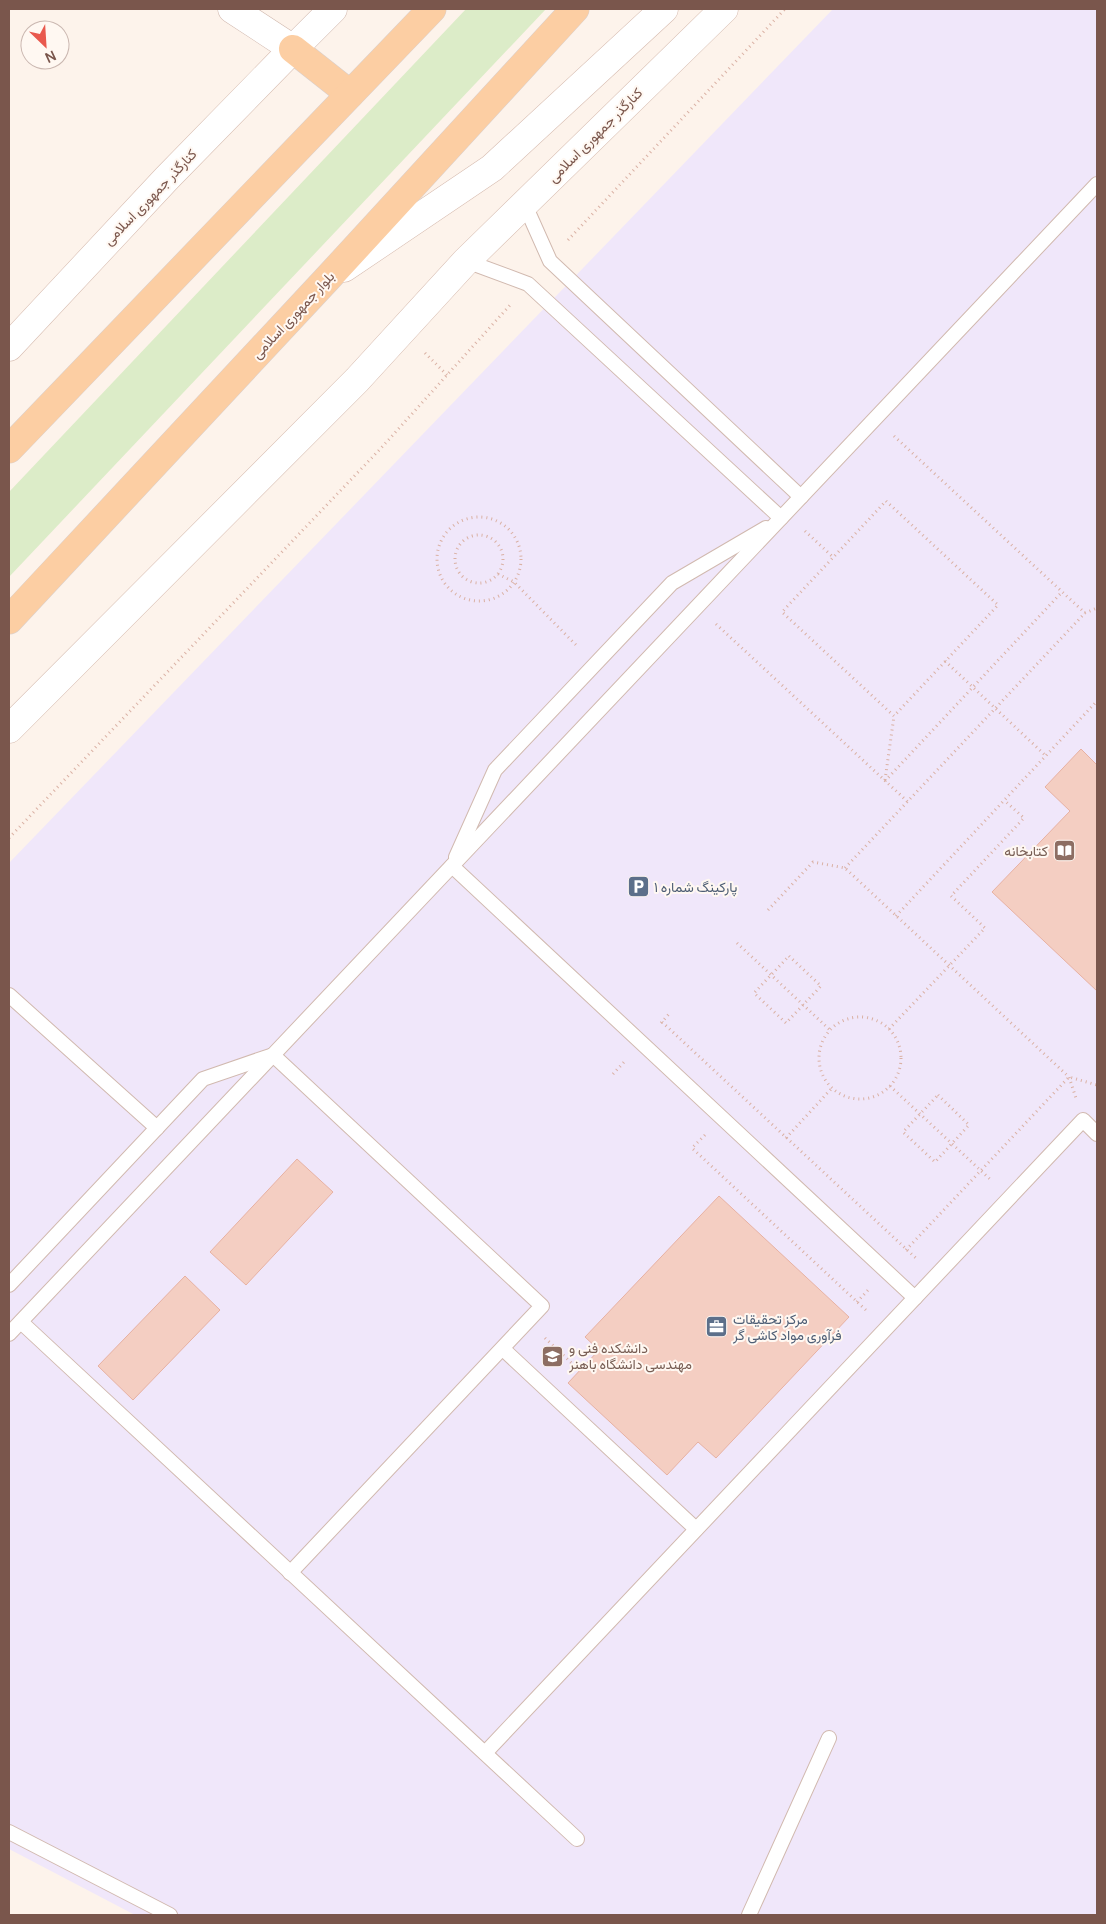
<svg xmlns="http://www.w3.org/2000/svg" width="1106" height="1924" font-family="Manrope,Vazirmatn,sans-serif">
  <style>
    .education { fill: #f0e7fa }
    .green { fill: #dcecc8 }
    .building { fill: #f4cec2; stroke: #e7b1a2 }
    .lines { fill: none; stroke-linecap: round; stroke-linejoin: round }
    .lane-casing { stroke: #d1b9af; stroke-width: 16 }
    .street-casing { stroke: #d1b9af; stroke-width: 29 }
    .secondary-casing { stroke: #d6bbaf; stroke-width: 29 }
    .primary-casing { stroke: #dad0cd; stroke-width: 29 }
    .path { stroke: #dab1a4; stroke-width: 3; stroke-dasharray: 1 4; stroke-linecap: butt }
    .lane { stroke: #fff; stroke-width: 14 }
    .street { stroke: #fff; stroke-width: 28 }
    .secondary { stroke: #fff; stroke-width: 28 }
    .primary { stroke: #fccea3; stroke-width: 28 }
    .labels { text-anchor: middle; stroke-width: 4; stroke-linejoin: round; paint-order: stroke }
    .street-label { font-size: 14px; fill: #7a564c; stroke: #fff8f2 }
    .education-label { font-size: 14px; fill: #785e54; stroke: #fff8f2; text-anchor: end }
    .service-label { font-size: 14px; fill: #4e5e75; stroke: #fff8f2; text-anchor: start }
  </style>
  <rect width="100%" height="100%" fill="#fdf3eb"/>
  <!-- education -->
  <path class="education" d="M833,9h264v1906h-962l-126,-66v-986z"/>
  <!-- green -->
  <path class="green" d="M466,9h80l-537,568v-85z"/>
  <!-- building -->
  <g class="building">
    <path d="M1081,749l16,16v226l-105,-99 78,-81 -25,-24z"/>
    <path d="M297,1159l36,33 -87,93 -36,-33z"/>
    <path d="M719,1196l130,121 -133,141 -18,-16 -31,33 -99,-92 31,-33 -14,-13z"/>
    <path d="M185,1276l35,34 -87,90 -35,-34z"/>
  </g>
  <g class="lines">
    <defs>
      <g id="lane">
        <path d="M525,205l25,56 251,236"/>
        <path d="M466,261l62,23 253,234"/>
        <path d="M456,857l39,-87 177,-187 94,-55"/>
        <path d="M452,866l463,432"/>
        <path d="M9,995l148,133"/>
        <path d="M273,1055l269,251 -252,267"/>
        <path d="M9,1285l194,-206 67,-23"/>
        <path d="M21,1322l556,517"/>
        <path d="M9,1334l1088,-1150"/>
        <path d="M503,1349l193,180"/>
        <path d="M485,1753l598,-633 14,14"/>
        <path d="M9,1832l161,83"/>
        <path d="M749,1915l80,-177"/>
      </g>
      <path id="street" d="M232,9l61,40 40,-40"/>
      <g id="secondary">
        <path d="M344,268l148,-100 172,-159"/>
        <path d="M9,347l158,-169 126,-129"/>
        <path d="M9,729l348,-349 109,-119 258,-252"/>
      </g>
      <g id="primary">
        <path d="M293,49l57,45"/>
        <path d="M9,449l423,-440"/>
        <path d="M9,620l318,-341 248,-270"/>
      </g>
    </defs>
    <!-- lane casing -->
    <use href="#lane" class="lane-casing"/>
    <!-- street casing -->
    <use href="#street" class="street-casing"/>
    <!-- secondary casing -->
    <use href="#secondary" class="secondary-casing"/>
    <!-- primary casing -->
    <use href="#primary" class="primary-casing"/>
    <!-- path -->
    <g class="path">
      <path d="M568,240l217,-231"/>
      <path d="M425,353l22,22"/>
      <path d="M894,436l191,177"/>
      <path d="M886,501l112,104 -104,111 -112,-104z"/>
      <circle cx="479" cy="559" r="42"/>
      <path d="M805,531l29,27"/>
      <circle cx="479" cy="559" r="24"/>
      <path d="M498,574l16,8 63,64"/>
      <path d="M716,624l192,178"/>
      <path d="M945,661l101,95"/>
      <path d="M885,780l9,-64"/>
      <path d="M885,781l177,-189"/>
      <path d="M9,838l374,-392 128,-142"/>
      <path d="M845,868l240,-255 12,-5"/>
      <path d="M768,910l45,-48 32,6 224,209 7,21"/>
      <path d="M896,916l201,-215"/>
      <path d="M737,943l93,87"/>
      <path d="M789,956l32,30 -35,37 -32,-30z"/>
      <circle cx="860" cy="1058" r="41"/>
      <path d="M662,1022l256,238"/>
      <path d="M661,1023l8,-9"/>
      <path d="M889,1029l96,-101 -34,-32 73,-78 -19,-17"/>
      <path d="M613,1074l11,-12"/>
      <path d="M890,1086l102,95"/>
      <path d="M938,1095l31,30 -34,37 -32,-30z"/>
      <path d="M705,1135l-13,13 176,164"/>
      <path d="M786,1138l46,-50"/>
      <path d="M906,1250l163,-173 28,8"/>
      <path d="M857,1302l12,-13"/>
      <path d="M545,1338l35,33"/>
    </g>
    <!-- lane -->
    <use href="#lane" class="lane"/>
    <!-- street -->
    <use href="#street" class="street"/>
    <!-- secondary -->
    <use href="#secondary" class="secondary"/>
    <!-- primary -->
    <use href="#primary" class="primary"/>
  </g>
  <!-- icons -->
  <defs>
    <symbol id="library-square" viewBox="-11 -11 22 22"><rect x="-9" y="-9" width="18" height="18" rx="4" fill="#8d6e63" stroke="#fff8f2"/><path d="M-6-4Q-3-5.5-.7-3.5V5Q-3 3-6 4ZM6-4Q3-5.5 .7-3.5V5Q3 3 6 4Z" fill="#fff"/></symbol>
    <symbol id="parking-square" viewBox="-11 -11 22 22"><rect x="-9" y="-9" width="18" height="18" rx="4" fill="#5c6f8a" stroke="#fff8f2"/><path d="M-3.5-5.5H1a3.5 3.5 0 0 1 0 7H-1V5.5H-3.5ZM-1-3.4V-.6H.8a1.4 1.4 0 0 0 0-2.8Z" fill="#fff"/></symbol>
    <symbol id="office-square" viewBox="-11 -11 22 22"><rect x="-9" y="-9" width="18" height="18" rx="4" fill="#5c6f8a" stroke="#fff8f2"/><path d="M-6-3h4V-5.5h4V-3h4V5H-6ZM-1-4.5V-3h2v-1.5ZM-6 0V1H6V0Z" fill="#fff"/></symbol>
    <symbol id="university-square" viewBox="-11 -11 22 22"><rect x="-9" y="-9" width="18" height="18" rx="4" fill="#8d6e63" stroke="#fff8f2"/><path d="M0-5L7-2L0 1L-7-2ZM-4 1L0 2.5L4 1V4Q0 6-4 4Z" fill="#fff"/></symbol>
  </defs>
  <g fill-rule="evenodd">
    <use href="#library-square" x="1052" y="838" width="25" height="25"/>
    <use href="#parking-square" x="626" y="874" width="25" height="25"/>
    <use href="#office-square" x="704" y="1314" width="25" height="25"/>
    <use href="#university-square" x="540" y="1344" width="25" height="25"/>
  </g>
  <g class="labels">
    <!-- street labels -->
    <g class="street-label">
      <text transform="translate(595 135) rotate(-45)" y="5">کنارگذر جمهوری اسلامی</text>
      <text transform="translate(150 197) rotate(-46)" y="5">کنارگذر جمهوری اسلامی</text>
      <text transform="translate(293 315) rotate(-47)" y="5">بلوار جمهوری اسلامی</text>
    </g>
    <!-- education labels -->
    <g class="education-label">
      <text x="1048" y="856">کتابخانه</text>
      <text x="569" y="1353" text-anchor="start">دانشکده فنی و<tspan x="569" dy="16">مهندسی دانشگاه باهنر</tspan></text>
    </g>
    <!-- service labels -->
    <g class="service-label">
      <text x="654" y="892">پارکینگ شماره ۱</text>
      <text x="733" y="1324">مرکز تحقیقات<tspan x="733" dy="16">فرآوری مواد کاشی گر</tspan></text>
    </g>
  </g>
  <!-- border -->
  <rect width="1106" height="1924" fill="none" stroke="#7a564c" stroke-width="20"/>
  <!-- north arrow -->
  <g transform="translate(45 45) rotate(155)"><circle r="24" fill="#fff8f2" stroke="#cab7b0"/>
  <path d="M0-4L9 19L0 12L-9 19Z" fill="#e9594e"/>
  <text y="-8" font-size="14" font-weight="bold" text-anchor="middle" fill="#7a564c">N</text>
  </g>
</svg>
